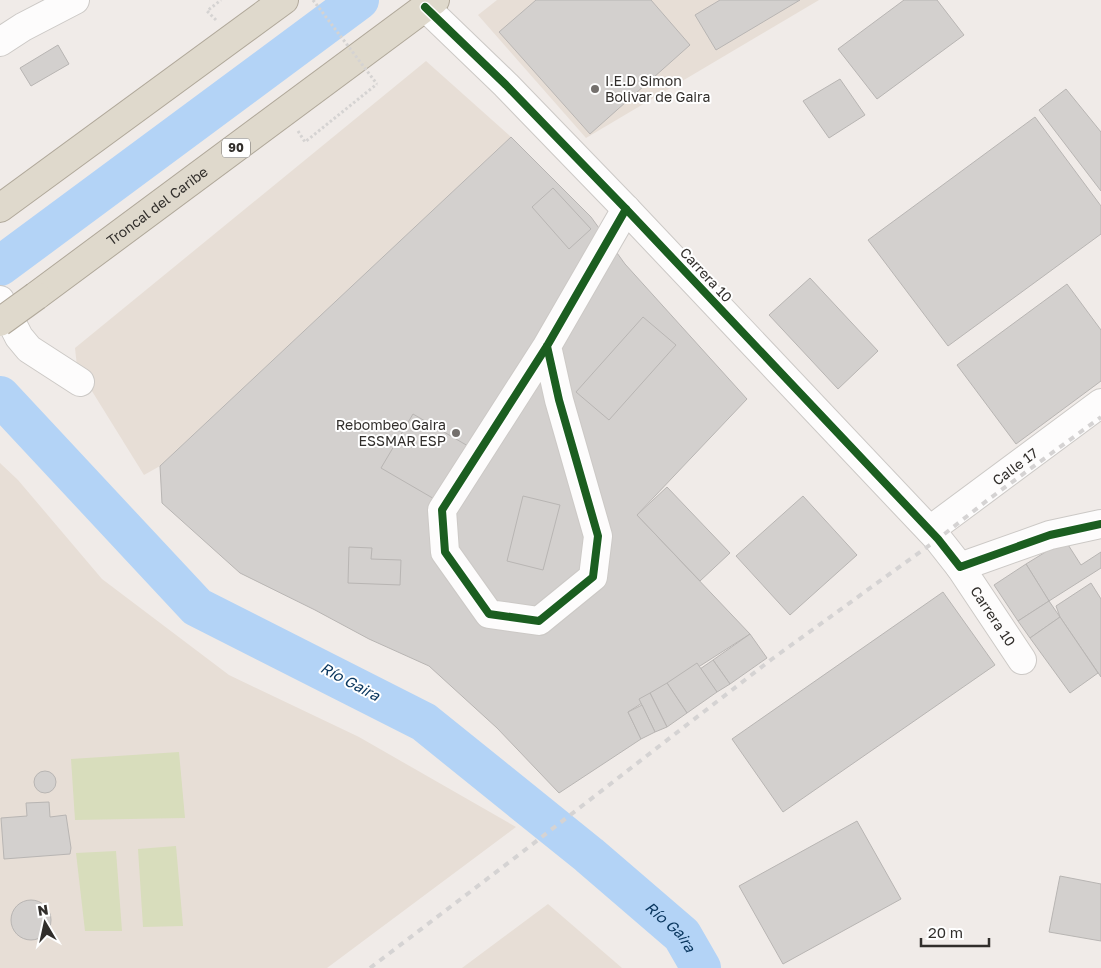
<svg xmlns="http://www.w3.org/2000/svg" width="1101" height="968" font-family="'Golos Text',sans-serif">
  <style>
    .built { fill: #e7ded6 }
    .green { fill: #d8ddbc }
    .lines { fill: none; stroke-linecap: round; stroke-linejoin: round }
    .river { stroke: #b3d3f6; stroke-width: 40 }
    .building { fill: #d3d0ce; stroke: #b8b5b3 }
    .minor-casing { stroke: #ccc9c6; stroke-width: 30 }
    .highway-casing { stroke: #b0a89a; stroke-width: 30 }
    .path { stroke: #d5d3d2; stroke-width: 3; stroke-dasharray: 2.5 2.5; stroke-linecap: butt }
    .minor { stroke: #fdfcfc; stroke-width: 28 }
    .highway { stroke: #dfd9cc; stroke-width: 28 }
    .rail { stroke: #d5d3d3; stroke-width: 4; stroke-dasharray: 6 6; stroke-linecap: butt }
    .highway-bridge-casing { stroke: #b0a89a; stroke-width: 30; stroke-linecap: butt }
    .path-bridge { stroke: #d5d3d2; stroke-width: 3; stroke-dasharray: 2.5 2.5; stroke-linecap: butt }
    .highway-bridge { stroke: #dfd9cc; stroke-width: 28 }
    .cycleway-casing { stroke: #fff; stroke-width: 11 }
    .cycleway { stroke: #1b5e20; stroke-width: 8 }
    .poi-dot { fill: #74706d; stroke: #fff; stroke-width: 2 }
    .labels { text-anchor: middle; stroke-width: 4; stroke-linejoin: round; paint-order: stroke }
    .shield { fill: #fff; stroke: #6f6d6b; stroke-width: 1 }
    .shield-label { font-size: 12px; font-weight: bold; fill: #312e2b }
    .poi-label { font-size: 14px; fill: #312e2b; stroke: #fff; text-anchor: start }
    .street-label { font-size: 14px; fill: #312e2b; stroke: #fff }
    .water-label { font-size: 15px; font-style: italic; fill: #08355d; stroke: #fff }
  </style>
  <rect width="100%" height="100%" fill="#f0ebe8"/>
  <!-- built -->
  <g class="built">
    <path d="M497,0h322l-233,138 -108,-123z"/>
    <path d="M426,61l85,76 -351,329 -16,9 -67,-108 -2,-19z"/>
    <path d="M0,463l18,17 84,99 127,96 130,62 157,90 -189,141h-327z"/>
    <path d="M548,904l74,64h-160z"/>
  </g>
  <!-- green -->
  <g class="green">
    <path d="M179,752l6,66 -110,2 -4,-61z"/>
    <path d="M176,846l7,80 -40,1 -5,-78z"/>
    <path d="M116,851l6,80h-37l-9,-78z"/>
  </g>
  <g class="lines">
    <!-- river -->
    <g class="river">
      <path d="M0,266l359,-266"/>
      <path id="s1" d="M0,396l197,211 227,115 165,133 93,80 19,33"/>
    </g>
  </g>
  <!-- building -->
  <g class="building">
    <path d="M536,0h115l39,45 -100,89 -91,-102z"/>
    <path d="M720,0h80l-84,50 -21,-35z"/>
    <path d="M904,0h33l27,35 -87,64 -39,-50z"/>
    <path d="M58,45l11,19 -38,22 -11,-18z"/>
    <path d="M840,79l25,36 -36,23 -26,-37z"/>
    <path d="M1066,89l35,43v59l-62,-81z"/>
    <path d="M1035,117l66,89v28l-153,112 -80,-106z"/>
    <path d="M511,137l80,80 34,47 122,135 -110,116 113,119 -122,78 13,27 -82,54 -62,-65 -68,-62 -60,-27 -54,-29 -75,-37 -78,-70 -2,-37z"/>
    <path d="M553,188l38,41 -22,20 -37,-42z"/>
    <path d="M810,278l68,73 -40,38 -69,-74z"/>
    <path d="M1067,284l34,46v51l-85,63 -59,-79z"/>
    <path d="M643,317l33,28 -67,75 -33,-28z"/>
    <path d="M413,414l55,32 -32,54 -55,-32z"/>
    <path d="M667,487l63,66 -30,28 -63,-66z"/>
    <path d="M523,496l37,9 -17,65 -36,-9z"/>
    <path d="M803,496l54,59 -67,60 -54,-59z"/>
    <path d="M1065,540l16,25 20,-13v16l-52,33 -23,-37z"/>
    <path d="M349,547l23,1 -1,11 30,1 -1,25 -52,-2z"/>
    <path d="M1026,564l23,37 -31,20 -24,-36z"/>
    <path d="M1091,583l10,16v78l-41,-60 -4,-11z"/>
    <path d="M943,592l52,73 -212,147 -51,-73z"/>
    <path d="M1049,601l11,16 -30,21 -12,-17z"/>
    <path d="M1060,617l38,56 -28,20 -40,-55z"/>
    <path d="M750,634l17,24 -37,26 -17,-24z"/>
    <path d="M713,660l17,24 -13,8 -17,-23z"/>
    <path d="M697,663l20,29 -30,21 -20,-30z"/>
    <path d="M667,683l20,30 -20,14 -17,-34z"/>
    <path d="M650,693l17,34 -12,5 -16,-33z"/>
    <path d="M642,705l13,27 -14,7 -13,-27z"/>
    <circle cx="45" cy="782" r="11"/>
    <path d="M49,802l1,15 16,-2 5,33 -1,6 -66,5 -3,-41 26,-2 -1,-13z"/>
    <path d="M857,821l44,78 -118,65 -44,-78z"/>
    <path d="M1060,876l41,8v57l-52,-9z"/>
    <circle cx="31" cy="920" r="20"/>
  </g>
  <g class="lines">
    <defs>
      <g id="minor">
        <path id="s2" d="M425,7l81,78 120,124 312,330 22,28 62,93"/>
        <path d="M0,42l23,-15 52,-27"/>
        <path d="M0,300l19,37 10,12 51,33"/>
        <path d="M547,346l12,54 39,136 -5,41 -54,44 -50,-7 -44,-62 -3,-42 105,-164 79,-137"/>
        <path id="s3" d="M930,530l171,-127"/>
        <path d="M960,567l90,-32 51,-11"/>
      </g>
      <g id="highway">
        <path d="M0,208l284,-208"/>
        <path id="s4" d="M36,296l399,-296"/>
      </g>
    </defs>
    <!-- minor casing -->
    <use href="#minor" class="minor-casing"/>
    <!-- highway casing -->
    <use href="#highway" class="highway-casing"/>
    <!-- path -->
    <g class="path">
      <path d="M216,20l-9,-9 14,-11"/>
      <path d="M298,131l7,11 72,-58"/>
    </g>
    <!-- minor -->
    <use href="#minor" class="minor"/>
    <!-- highway -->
    <use href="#highway" class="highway"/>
    <!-- rail -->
    <path class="rail" d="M370,968l142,-108 260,-201 166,-120 51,-40 112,-82"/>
    <defs>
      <path id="highway-bridge" d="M0,322l36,-26"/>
    </defs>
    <!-- highway-bridge casing -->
    <use href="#highway-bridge" class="highway-bridge-casing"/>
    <!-- path-bridge -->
    <path class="path-bridge" d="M313,0l64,84"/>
    <!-- highway-bridge -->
    <use href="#highway-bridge" class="highway-bridge"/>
    <defs>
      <g id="cycleway">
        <path d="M425,7l81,78 120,124 312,330 22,28 90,-32 51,-11"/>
        <path d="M547,346l12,54 39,136 -5,41 -54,44 -50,-7 -44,-62 -3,-42 105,-164 79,-137"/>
      </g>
    </defs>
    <!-- cycleway casing -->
    <use href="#cycleway" class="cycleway-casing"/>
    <!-- cycleway -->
    <use href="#cycleway" class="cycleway"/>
  </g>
  <!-- markers -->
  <g class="poi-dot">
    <circle cx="595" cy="89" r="5"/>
    <circle cx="456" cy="433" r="5"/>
  </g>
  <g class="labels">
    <!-- shield labels -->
    <rect class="shield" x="222" y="138.5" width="28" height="19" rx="4"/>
    <g class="shield-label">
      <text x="236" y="152">90</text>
    </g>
    <!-- poi labels -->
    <g class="poi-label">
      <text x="605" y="86">I.E.D Simon<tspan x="605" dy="16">Bolivar de Gaira</tspan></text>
      <text x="446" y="430" text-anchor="end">Rebombeo Gaira<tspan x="446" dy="16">ESSMAR ESP</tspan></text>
    </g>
    <!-- street labels -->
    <g class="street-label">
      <text dy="5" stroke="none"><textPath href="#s4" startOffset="151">Troncal del Caribe</textPath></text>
      <text transform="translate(706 275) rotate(47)" y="5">Carrera 10</text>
      <text dy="5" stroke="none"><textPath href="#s3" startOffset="106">Calle 17</textPath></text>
      <text dy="5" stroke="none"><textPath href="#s2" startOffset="834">Carrera 10</textPath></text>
    </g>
    <!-- water labels -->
    <g class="water-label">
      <text transform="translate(350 682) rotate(28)" y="5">Río Gaira</text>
      <text dy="5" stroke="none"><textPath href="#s1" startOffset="864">Río Gaira</textPath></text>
    </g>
  </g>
  <!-- north arrow -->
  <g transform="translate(45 923) rotate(351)" stroke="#ffffff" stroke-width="4" paint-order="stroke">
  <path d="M0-4L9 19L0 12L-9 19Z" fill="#312e2b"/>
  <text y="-8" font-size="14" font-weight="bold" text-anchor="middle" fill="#312e2b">N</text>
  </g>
  <!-- scale -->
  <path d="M921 938v8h68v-8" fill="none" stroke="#312e2b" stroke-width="2.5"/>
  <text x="928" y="938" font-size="15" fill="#312e2b" stroke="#ffffff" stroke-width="4" paint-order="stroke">20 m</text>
</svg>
